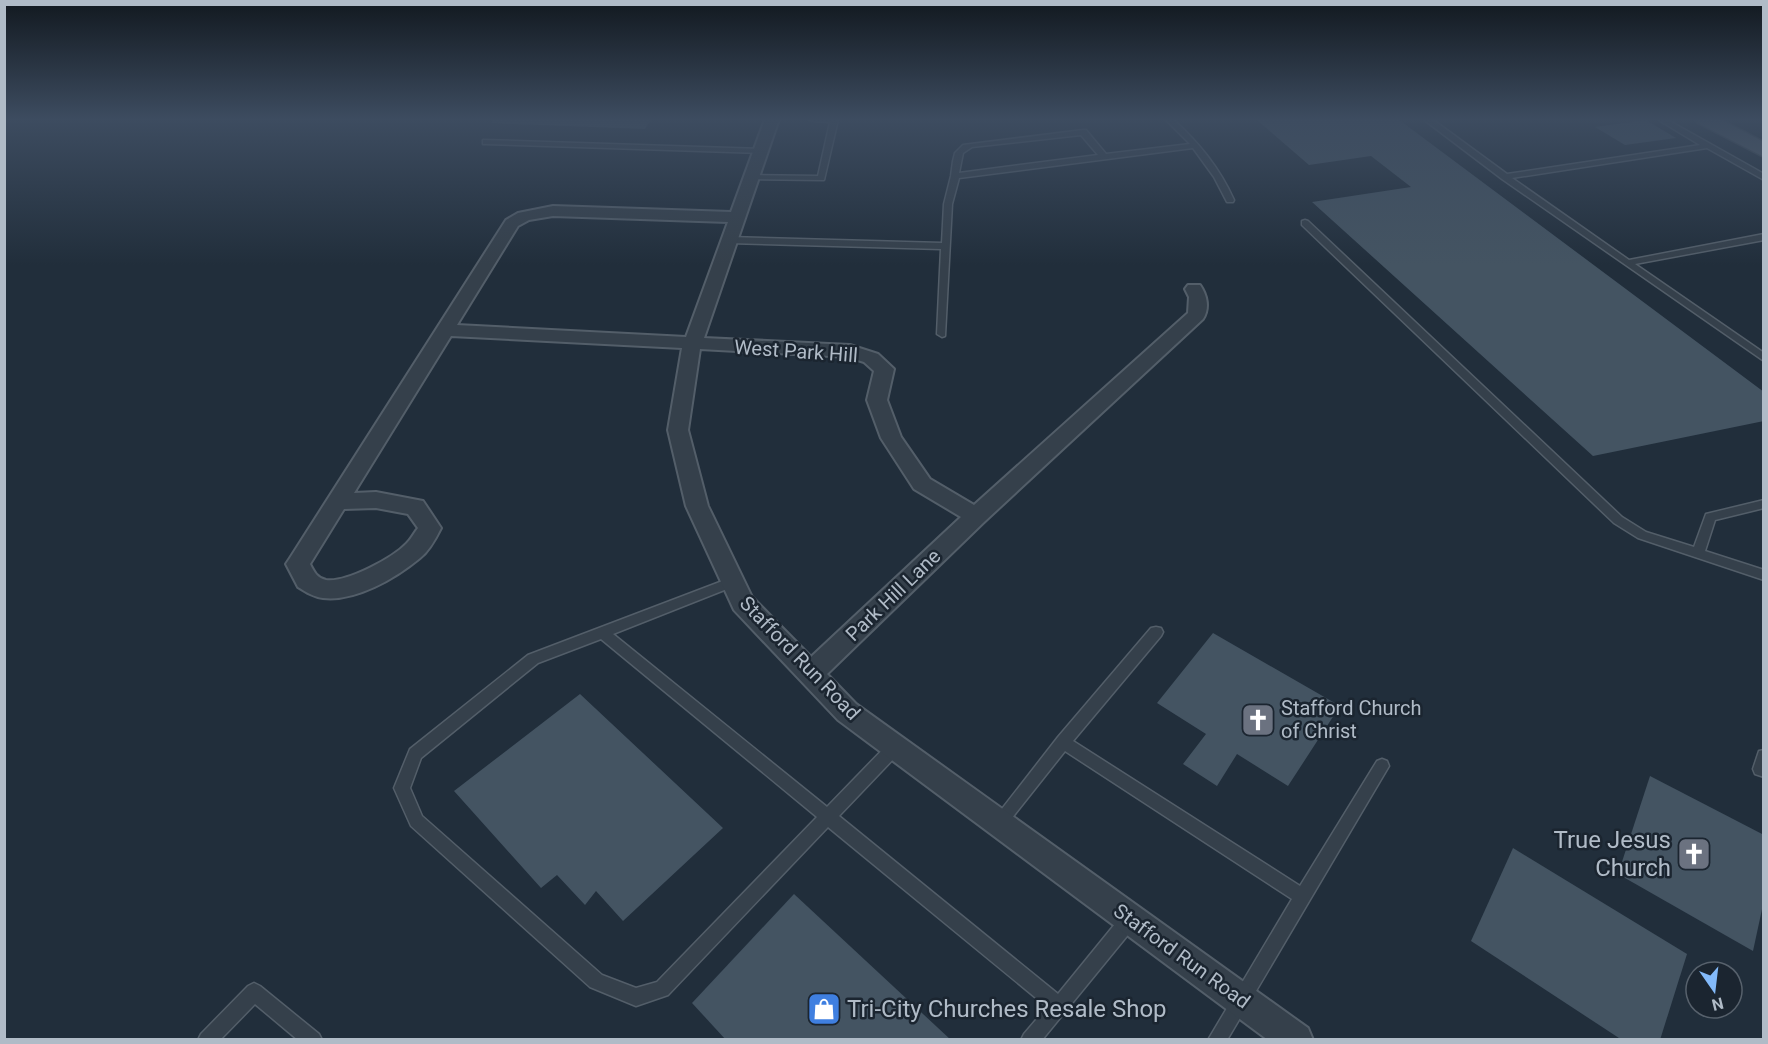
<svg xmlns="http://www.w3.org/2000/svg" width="1768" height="1044" font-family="Roboto,sans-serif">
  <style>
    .building { fill: #445462 }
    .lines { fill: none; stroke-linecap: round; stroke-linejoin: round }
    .service-casing { stroke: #535e69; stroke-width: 3 }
    .minor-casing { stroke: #535e69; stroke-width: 4 }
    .primary-casing { stroke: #3e4954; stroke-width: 3 }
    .service { fill: #35404b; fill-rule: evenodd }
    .minor { fill: #35404b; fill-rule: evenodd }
    .primary { fill: #535f6b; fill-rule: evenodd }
    .labels { text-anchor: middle; stroke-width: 5; stroke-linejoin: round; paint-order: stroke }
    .street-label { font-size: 20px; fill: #b0bbc7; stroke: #1b2530 }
    .poi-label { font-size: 20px; fill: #b0bbc7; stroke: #1b2530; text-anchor: start }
    .near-poi-label { font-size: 24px; fill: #b0bbc7; stroke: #1b2530; text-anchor: end }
  </style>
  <rect width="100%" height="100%" fill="#212e3b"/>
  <!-- building -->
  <g class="building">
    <path d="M494,119h157l-6,10 -154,-6z"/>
    <path d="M1256,119h142l366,273v29l-171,35 -281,-254 99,-15 -40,-31 -62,9z"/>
    <path d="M1646,120l30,18 -51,7 -30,-18z"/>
    <path d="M1213,633l127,73 -52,80 -51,-32 -20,32 -34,-22 23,-30 -49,-31z"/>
    <path d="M580,694l143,134 -100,93 -27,-30 -11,14 -28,-30 -16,13 -87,-97z"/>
    <path d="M1650,776l114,59v65l-11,51 -135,-77z"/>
    <path d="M1513,848l174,106 -27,86h-38l-151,-99z"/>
    <path d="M794,894l157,146h-225l-34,-37z"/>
  </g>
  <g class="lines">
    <defs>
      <g id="service">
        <path d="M809,119l29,1 -14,60 -75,-1 -1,-2 4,-2 66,1 12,-54 -17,-1z"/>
        <path d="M1165,119h8c26,24 46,48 61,81l-1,2h-6l-13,-25 -21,-29 -234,30 -7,26 -7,132 -3,1 -5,-3 4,-85 -212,-6 -4,-3 4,-3 213,6 2,-39 7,-28 2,-15 2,-8 8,-8 120,-15h3l20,24 84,-10zM1081,135l17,20 -139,18 4,-20 9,-6z"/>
        <path d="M1423,119h9l75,55 193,-29 -43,-26h9l98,55v6l-57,-32 -195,30 117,82 135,-26v6l-129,24 129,89v8l-262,-182z"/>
        <path d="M483,140l279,9 4,2 -4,2 -276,-9h-3z"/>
        <path d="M1305,220l3,1 314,296 24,15 48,15 12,-33 58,-14v8l-49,12 -10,31 59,19v10l-126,-42 -24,-15 -312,-298v-4z"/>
        <path d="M733,577l4,2 2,3 -2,3 -124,49 214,173 63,-65 5,-1 5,1 2,5 -2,5 -61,64 219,178 66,-81 6,-2 6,2 2,6 -2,6 -94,115h-21l3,-6 23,-27 -219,-180 -160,168 -32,11 -46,-19 -179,-161 -17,-38 16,-39 118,-94zM601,639l216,178 -160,165 -21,6 -34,-13 -180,-159 -12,-28 11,-30 117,-95z"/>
        <path d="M1156,627l5,1 2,4 -2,4 -88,105 227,145 77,-125 5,-2 5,2 2,5 -162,274h-19l84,-141 -227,-148 -61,77 -5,2 -5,-2 -3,-5 67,-86 93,-109z"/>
        <path d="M1764,750v27l-9,-3 -2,-5 6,-18z"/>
        <path d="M254,983l6,3 59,48 3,6h-24l-43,-36 -35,36h-22l3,-6 47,-48z"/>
      </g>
      <path id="minor" d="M765,119h14l-75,219 146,7 28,9 16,15 -7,31 14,37 29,42 44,26 214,-192 1,-16 -4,-8 3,-4h12c7,10 10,23 3,34l-219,203 -157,152 29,30 452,324 5,12h-45l-430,-320 -104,-110 -48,-104 -18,-76 14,-82 -231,-12 -97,157 22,-1 47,9 18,27c-5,10 -12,23 -21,30 -24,20 -65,44 -97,40 -9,-1 -17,-6 -25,-11l-12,-23 4,-6 216,-338 12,-7 35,-7 178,6zM553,216l175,6 -42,115 -229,-12 61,-99 11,-6zM700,349l148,8 16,5 10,9 -7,29 14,38 33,51 47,28 -150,140 -59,-60 -44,-91 -20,-76zM376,508l32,6 10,14c-4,5 -7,11 -11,15 -14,15 -61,40 -81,37 -9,-2 -12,-8 -16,-16l34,-55z"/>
      <path id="primary" d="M1695,119h25l44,23v15l-66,-34z"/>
    </defs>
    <!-- service casing -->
    <use href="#service" class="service-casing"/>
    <!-- minor casing -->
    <use href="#minor" class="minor-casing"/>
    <!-- primary casing -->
    <use href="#primary" class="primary-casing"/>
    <!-- service -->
    <use href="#service" class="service"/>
    <!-- minor -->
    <use href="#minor" class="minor"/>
    <!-- primary -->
    <use href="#primary" class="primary"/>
  </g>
  <!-- sky -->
  <linearGradient id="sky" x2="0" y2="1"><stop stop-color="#121920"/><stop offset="0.45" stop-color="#3d4c60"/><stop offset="1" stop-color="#3d4c60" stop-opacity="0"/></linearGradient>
  <rect width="1768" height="265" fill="url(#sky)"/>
  <!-- icons -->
  <defs>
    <symbol id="church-square" viewBox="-11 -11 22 22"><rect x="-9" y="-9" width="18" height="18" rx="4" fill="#6b7280" stroke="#1b2530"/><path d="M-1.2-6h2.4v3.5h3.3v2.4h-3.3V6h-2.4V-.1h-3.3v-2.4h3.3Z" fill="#fff"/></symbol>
    <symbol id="shop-square" viewBox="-11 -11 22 22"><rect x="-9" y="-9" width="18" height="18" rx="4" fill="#3f7fe0" stroke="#1b2530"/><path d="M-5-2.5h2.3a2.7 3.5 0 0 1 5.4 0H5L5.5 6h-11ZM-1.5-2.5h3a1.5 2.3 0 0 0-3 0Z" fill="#fff"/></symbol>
  </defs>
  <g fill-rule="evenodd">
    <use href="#church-square" x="1239" y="701" width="38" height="38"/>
    <use href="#church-square" x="1675" y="835" width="38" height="38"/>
    <use href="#shop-square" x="805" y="990" width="38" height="38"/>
  </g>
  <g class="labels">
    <!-- street labels -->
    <g class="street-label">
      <text transform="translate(796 351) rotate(4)" y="7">West Park Hill</text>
      <text transform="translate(893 595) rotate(-44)" y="7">Park Hill Lane</text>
      <text transform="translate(800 658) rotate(46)" y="7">Stafford Run Road</text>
      <text transform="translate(1182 956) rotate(36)" y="7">Stafford Run Road</text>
    </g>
    <!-- poi labels -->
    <g class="poi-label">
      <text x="1281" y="715">Stafford Church<tspan x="1281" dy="23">of Christ</tspan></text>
    </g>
    <!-- near-poi labels -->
    <g class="near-poi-label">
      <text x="1671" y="848">True Jesus<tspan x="1671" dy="28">Church</tspan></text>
      <text x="847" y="1017" text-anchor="start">Tri-City Churches Resale Shop</text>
    </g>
  </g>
  <!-- border -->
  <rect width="1768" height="1044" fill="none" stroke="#b0bbc7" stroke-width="12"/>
  <!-- north arrow -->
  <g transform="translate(1714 990) rotate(166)"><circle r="28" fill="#1b2530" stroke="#57616c" stroke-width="1.5"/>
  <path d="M0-4.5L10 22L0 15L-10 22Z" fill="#83bafa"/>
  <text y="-9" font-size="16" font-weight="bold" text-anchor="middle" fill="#b0bbc7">N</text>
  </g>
</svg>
